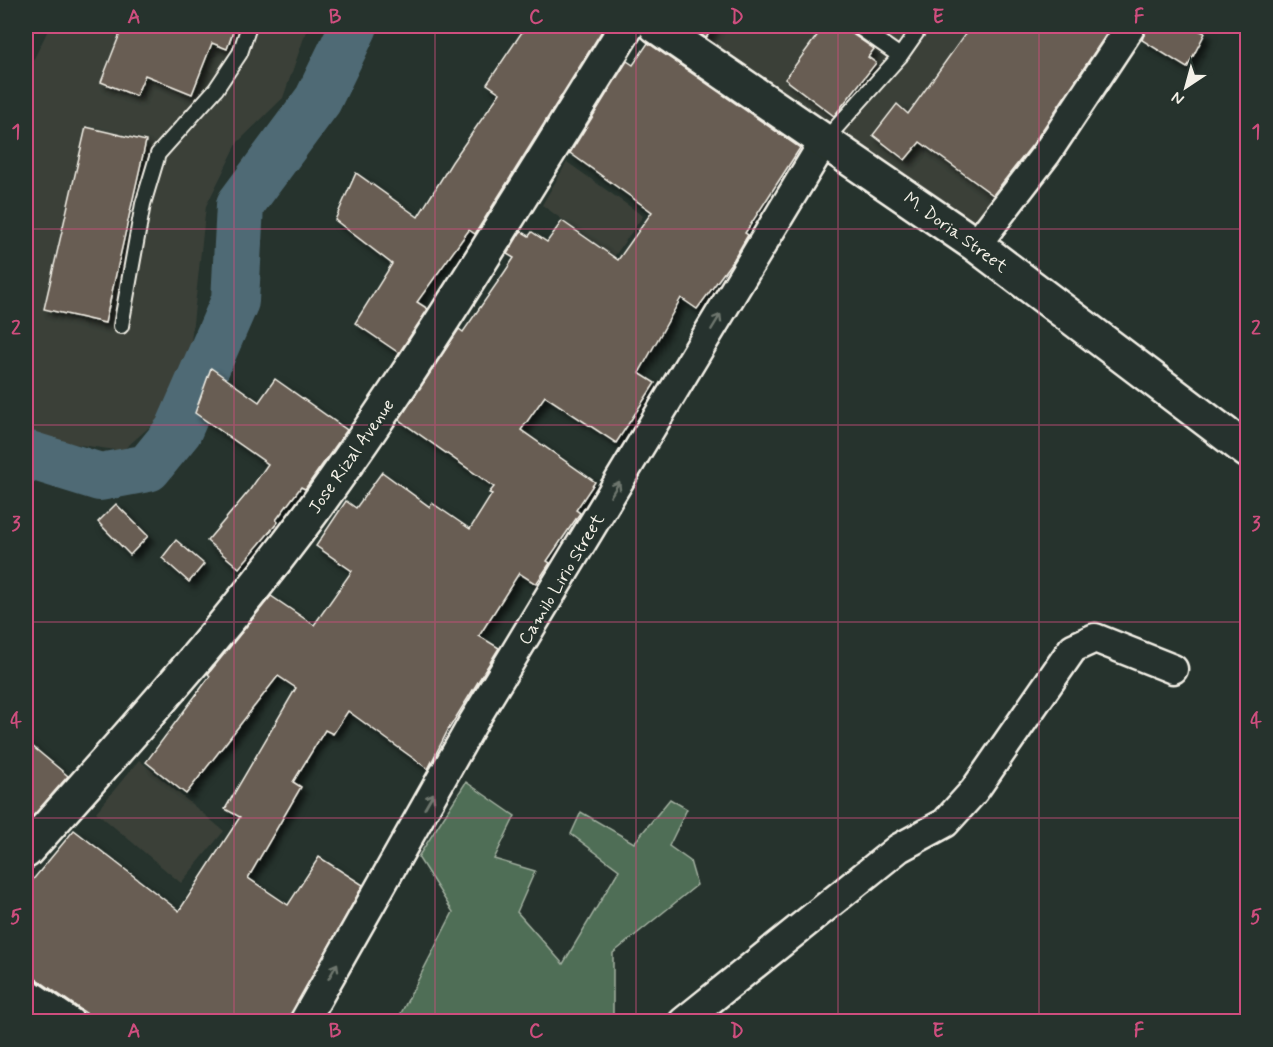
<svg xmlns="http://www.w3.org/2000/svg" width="1273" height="1047" font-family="Mynerve,sans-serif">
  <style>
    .built { fill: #3a4038 }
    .green { fill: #506e57; stroke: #a2b0a0; stroke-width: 1.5 }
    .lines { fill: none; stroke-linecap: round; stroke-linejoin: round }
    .river { stroke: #4f6a75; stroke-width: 48 }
    .building { fill: #685d52; stroke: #f4f1e8; stroke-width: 1.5; filter: url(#shadow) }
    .lane-casing { stroke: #f4f1e8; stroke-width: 18 }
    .street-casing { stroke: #f4f1e8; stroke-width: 33 }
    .secondary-casing { stroke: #f4f1e8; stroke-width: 38 }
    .lane { stroke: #26332d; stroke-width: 14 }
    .street { stroke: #26332d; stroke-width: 28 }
    .secondary { stroke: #26332d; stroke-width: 33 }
    .oneway { stroke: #6e766e }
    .grid { fill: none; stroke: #ce4e7e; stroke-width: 1.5; stroke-opacity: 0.55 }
    .labels { text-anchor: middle; stroke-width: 4.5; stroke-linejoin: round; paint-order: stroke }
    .street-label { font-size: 18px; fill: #f4f1e8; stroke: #26332d }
    .neatline { fill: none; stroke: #ce4e7e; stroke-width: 2 }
    .grid-label { font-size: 20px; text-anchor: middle; font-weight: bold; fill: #ce4e7e }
  </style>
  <defs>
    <filter id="shadow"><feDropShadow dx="5.5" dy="5.5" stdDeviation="3" flood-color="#0009"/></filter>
  </defs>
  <rect width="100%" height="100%" fill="#26332d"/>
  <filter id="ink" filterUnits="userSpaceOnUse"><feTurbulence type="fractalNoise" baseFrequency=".0167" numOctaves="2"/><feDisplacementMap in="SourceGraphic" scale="12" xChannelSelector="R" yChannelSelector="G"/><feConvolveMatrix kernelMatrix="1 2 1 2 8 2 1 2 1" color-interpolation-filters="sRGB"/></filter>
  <g filter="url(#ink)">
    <!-- built -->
    <g class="built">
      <path d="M50,26h258l-25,72 -45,44 -32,64 -21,190 -63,55 -96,-14v-362z"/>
      <path d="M681,26h436l-137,200z"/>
      <path d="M567,162l76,54 -29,41 -72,-52z"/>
      <path d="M139,760l85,71 -43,52 -85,-71z"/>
    </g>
    <!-- green -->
    <path class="green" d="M466,782l49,34 -21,43 41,12 -18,41 46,52 56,-94 -48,-36 10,-22 53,31 36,-44 17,10 -18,37 21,15 7,24 -84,68v68h-18l-8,-5 -7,6 -183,-1 56,-109 -35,-55z"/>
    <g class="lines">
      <!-- river -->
      <path class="river" d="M26,456l3,-1 71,22 48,-9 30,-37 57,-130 5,-96 78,-105 36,-74"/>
    </g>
    <!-- building -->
    <g class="building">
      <path d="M123,26h112l-8,23 -15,-6 -20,51 -47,-19 -9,21 -35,-14z"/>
      <path d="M526,26h79l-130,208 -6,-4 -52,72 11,7 -29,44 -44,-30 37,-59 -57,-44 21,-47 62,44 34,-55 48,-69 -13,-9z"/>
      <path d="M688,26h26l-8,12z"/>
      <path d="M824,26h24l3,7 23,16 -6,8 8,6 -42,53 -49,-37z"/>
      <path d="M971,26h141l-79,118 -40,51 -73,-53 -15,18 -32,-25 24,-31 11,10z"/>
      <path d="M1147,26h42l16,7 -18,35 -45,-28z"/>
      <path d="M648,43l152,105 -55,85 3,2 -14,24 -37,50 -16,-11 -42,75 16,10 -39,60 -71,-47 -24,34 74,52 -19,28 4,3 -33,48 3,2 -14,21 -17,-11 -40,63 20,12 -51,82 -20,39 -80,-58 -15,23 -8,-4 -32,52 8,5 -53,91 40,27 31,-48 44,28 -76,137h-188l-64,-44 -9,-2v-88l48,-58 105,81 61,-94 -15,-8 71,-121 -18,-12 -92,118 -40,-32 64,-86 -2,-2 63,-78 43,29 38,-54 -36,-25 30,-45 10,7 26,-36 48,35 2,-4 38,26 22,-35 -3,-1 5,-6 -95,-67 60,-91 4,3 41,-59 10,-15 -7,-4 14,-23 8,5 3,-4 15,10 15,-21 56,39 34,-48 -82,-59 57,-92 6,4z"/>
      <path d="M86,127l60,14 -41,182 -61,-14z"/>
      <path d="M211,368l48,34 16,-23 72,51 -42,59 -4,-2 -25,33 2,2 -39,46 -32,-27 42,-50 19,-27 -73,-51z"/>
      <path d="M116,504l32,32 -18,19 -32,-33z"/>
      <path d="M176,540l28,24 -15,18 -27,-24z"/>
      <path d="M26,741l42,35 -42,48z"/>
    </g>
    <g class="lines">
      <defs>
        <g id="lane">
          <path d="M857,26l43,30"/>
          <path d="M825,140l75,-84 21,-30"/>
          <path d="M121,326l22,-122 15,-50 58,-65 24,-36 9,-27"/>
        </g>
        <g id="street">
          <path d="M976,245l70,-91 85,-128"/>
          <path d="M26,992l44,30"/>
          <path d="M304,1022l170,-301 351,-581"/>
          <path d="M683,1022l216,-174 46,-25 29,-32 99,-143 22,-10 78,31"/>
        </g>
        <g id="secondary">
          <path d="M656,26l320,219 272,206"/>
          <path d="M26,851c101,-112 202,-224 291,-346 112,-155 209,-318 310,-479"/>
        </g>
      </defs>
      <!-- lane casing -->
      <use href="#lane" class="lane-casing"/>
      <!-- street casing -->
      <use href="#street" class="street-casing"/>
      <!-- secondary casing -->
      <use href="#secondary" class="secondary-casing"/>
      <!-- lane -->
      <use href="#lane" class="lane"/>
      <!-- street -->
      <use href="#street" class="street"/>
      <!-- secondary -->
      <use href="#secondary" class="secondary"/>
    </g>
    <!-- one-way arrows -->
    <defs><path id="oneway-shaft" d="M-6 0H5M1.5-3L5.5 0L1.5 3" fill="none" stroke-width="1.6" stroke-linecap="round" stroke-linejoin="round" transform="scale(1.5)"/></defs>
    <g class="oneway">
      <use href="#oneway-shaft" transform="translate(716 322) rotate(-59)"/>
      <use href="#oneway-shaft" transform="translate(615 489) rotate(-59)"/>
      <use href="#oneway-shaft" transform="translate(429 801) rotate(-60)"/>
      <use href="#oneway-shaft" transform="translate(333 971) rotate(-60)"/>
    </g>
  </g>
  <!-- grid -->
  <path class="grid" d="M234,26v996M435,26v996M636,26v996M838,26v996M1039,26v996M26,229h1222M26,425h1222M26,622h1222M26,818h1222"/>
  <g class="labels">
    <!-- street labels -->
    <g class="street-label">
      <text transform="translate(956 232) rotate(36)" y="6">M. Doria Street</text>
      <text transform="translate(351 456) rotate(-55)" y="6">Jose Rizal Avenue</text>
      <text transform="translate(561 579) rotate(-59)" y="6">Camilo Lirio Street</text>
    </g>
  </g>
  <!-- margin -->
  <rect width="1273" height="1047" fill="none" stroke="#26332d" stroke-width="66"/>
  <!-- north arrow -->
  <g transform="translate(1186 87) rotate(216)" stroke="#26332d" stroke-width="4.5" paint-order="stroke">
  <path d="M0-4.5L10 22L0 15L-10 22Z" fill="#f4f1e8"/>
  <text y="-9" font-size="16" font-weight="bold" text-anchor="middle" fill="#f4f1e8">N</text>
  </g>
  <rect x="33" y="33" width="1207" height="981" class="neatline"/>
  <g class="grid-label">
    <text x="134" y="23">A</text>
    <text x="335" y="23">B</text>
    <text x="536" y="23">C</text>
    <text x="737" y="23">D</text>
    <text x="938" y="23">E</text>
    <text x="1139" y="23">F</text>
    <text x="16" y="138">1</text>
    <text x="1256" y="138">1</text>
    <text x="16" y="334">2</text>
    <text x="1256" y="334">2</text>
    <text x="16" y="530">3</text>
    <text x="1256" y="530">3</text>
    <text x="16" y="727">4</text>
    <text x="1256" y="727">4</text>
    <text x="16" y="923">5</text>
    <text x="1256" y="923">5</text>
    <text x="134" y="1037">A</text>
    <text x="335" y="1037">B</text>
    <text x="536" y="1037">C</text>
    <text x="737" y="1037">D</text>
    <text x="938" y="1037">E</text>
    <text x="1139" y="1037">F</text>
  </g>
</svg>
